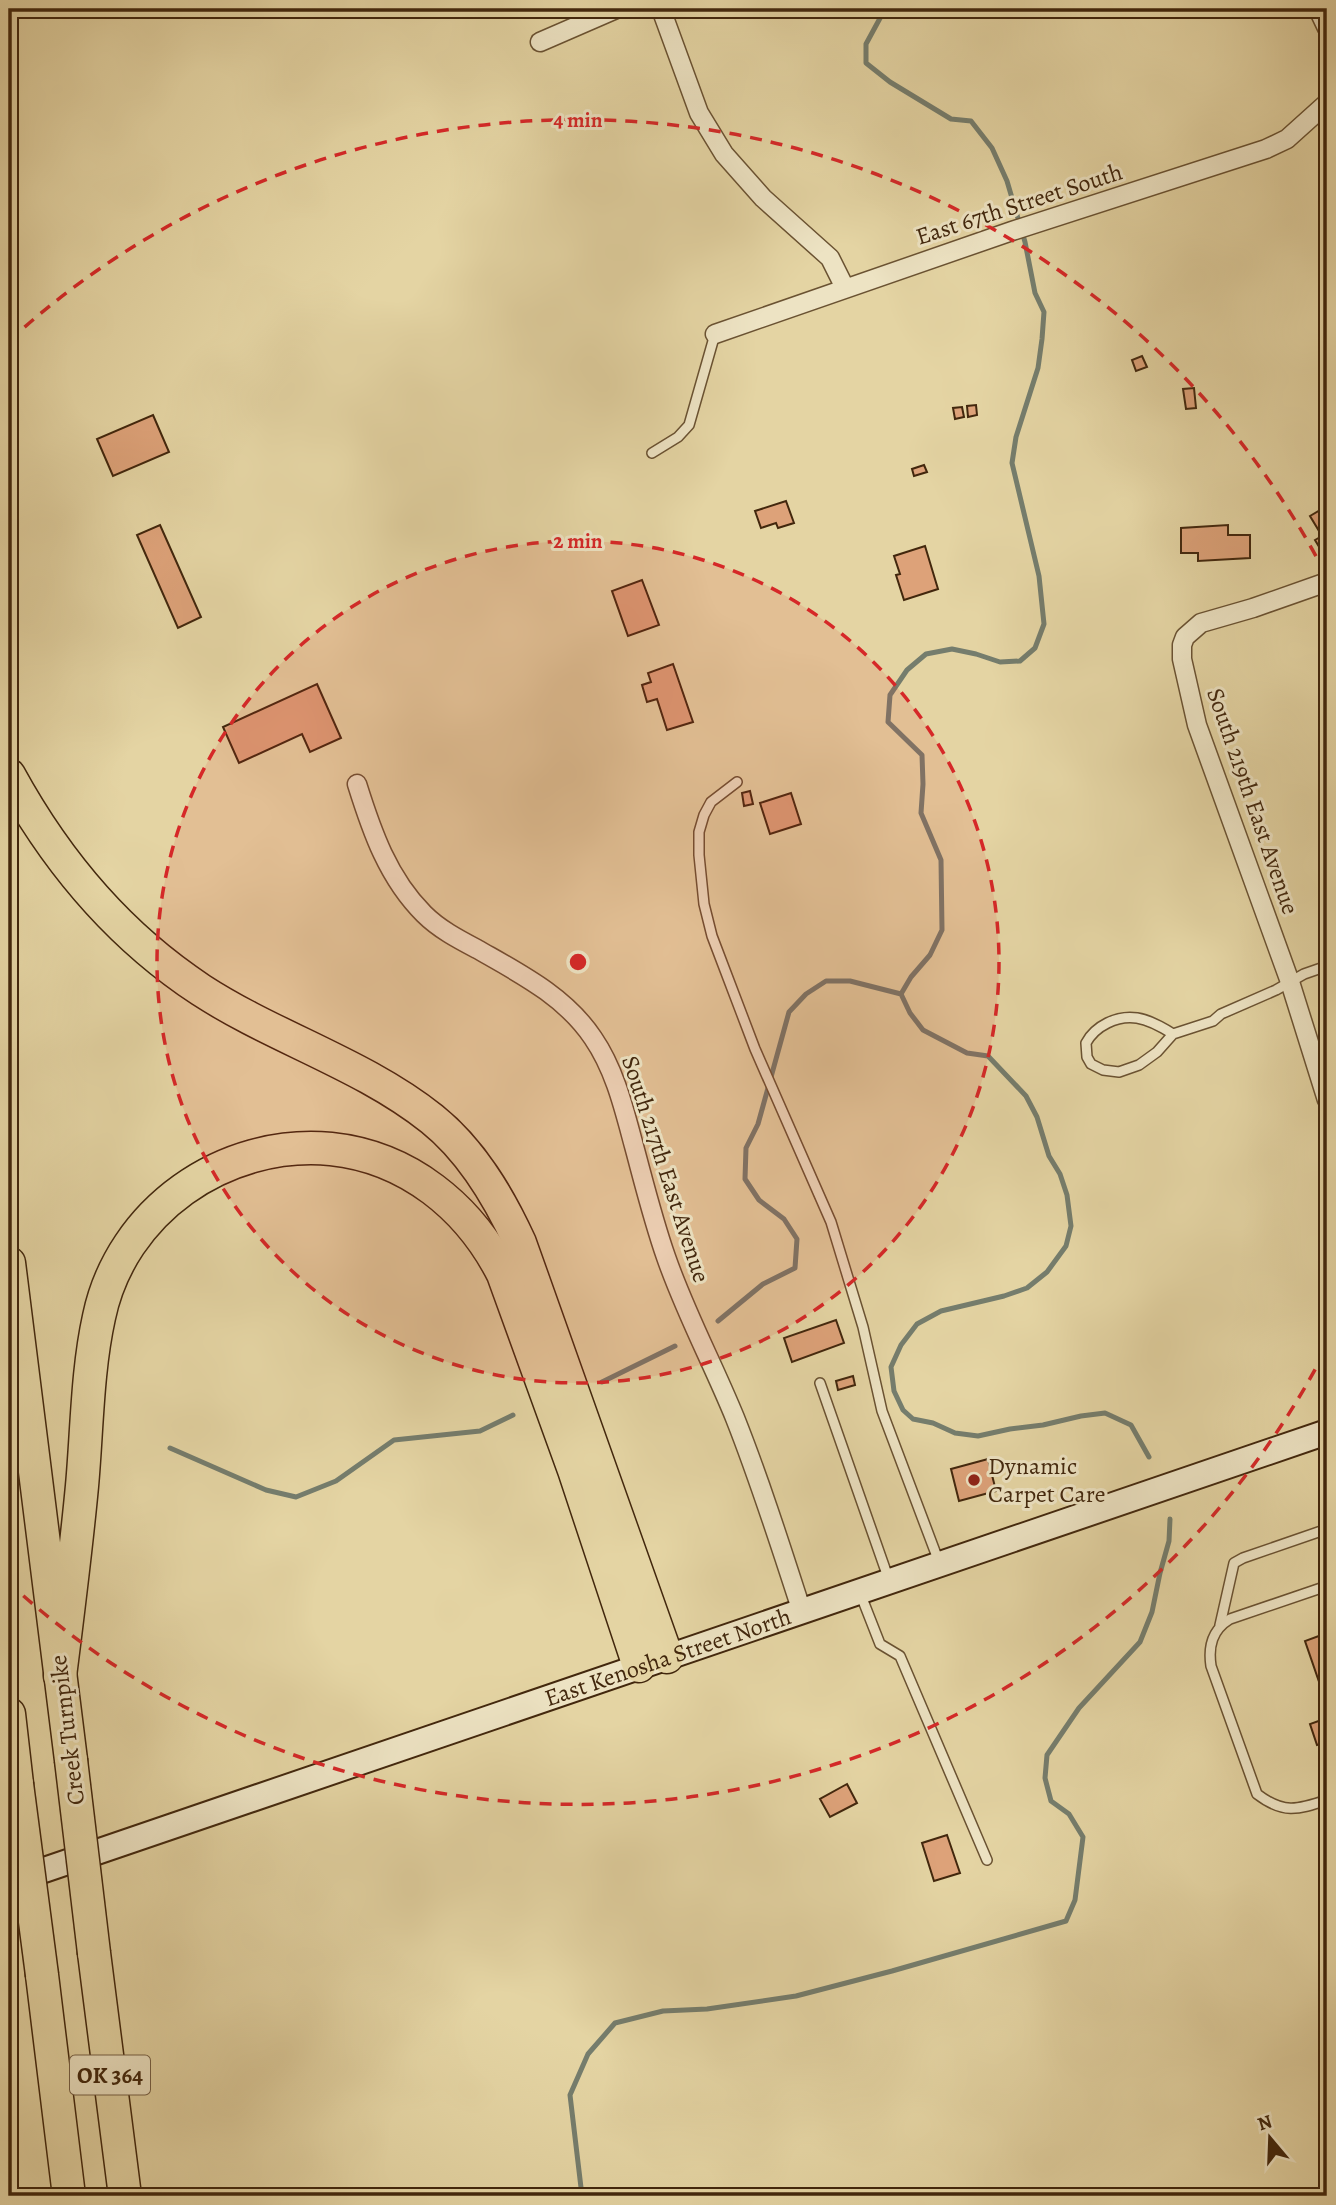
<svg xmlns="http://www.w3.org/2000/svg" width="1336" height="2205" font-family="Alegreya,serif">
  <style>
    .lines { fill: none; stroke-linecap: round; stroke-linejoin: round }
    .stream { stroke: #757d6d; stroke-width: 5 }
    .building { fill: #dda279; stroke: #42270d; stroke-width: 2 }
    .service-casing { stroke: #6a5232; stroke-width: 12 }
    .minor-casing { stroke: #6a5232; stroke-width: 21 }
    .secondary-casing { stroke: #42270d; stroke-width: 28 }
    .motorway-casing { stroke: #42270d; stroke-width: 35 }
    .service { stroke: #ede3c3; stroke-width: 9 }
    .minor { stroke: #ede3c3; stroke-width: 18 }
    .secondary { stroke: #ede3c3; stroke-width: 24 }
    .motorway { stroke: #e4d4a3; stroke-width: 32 }
    .motorway-bridge-casing { stroke: #42270d; stroke-width: 35; stroke-linecap: butt }
    .motorway-bridge { stroke: #e4d4a3; stroke-width: 32 }
    .ring { fill: none; stroke: #d62828; stroke-width: 3.5; stroke-dasharray: 12 9 }
    .poi-dot { fill: #8f2418; stroke: #ede3c3; stroke-width: 2.5 }
    .labels { text-anchor: middle; stroke-width: 6; stroke-linejoin: round; paint-order: stroke }
    .shield { fill: #ede3c3; stroke: #755f44; stroke-width: 2 }
    .shield-label { font-size: 23px; font-weight: bold; fill: #42270d }
    .street-label { font-size: 24px; fill: #42270d; stroke: #ede3c3 }
    .poi-label { font-size: 24px; fill: #42270d; stroke: #ede3c3; text-anchor: start }
    .centre { fill: #d62828; stroke: #ede3c3; stroke-width: 3.5 }
    .ring-label { font-size: 21px; text-anchor: middle; font-weight: bold; fill: #d62828; stroke: #ede3c3; stroke-width: 6; stroke-linejoin: round; paint-order: stroke }
  </style>
  <rect width="100%" height="100%" fill="#e4d4a3"/>
  <filter id="stains"><feTurbulence type="fractalNoise" baseFrequency=".00286" numOctaves="4"/><feColorMatrix values="0 0 0 0 .2 0 0 0 0 .09 0 0 0 0 .02 0 0 0 .5 -.17"/></filter>
  <radialGradient id="worn" r=".72"><stop offset=".6" stop-color="#630" stop-opacity="0"/><stop offset="1" stop-color="#630" stop-opacity=".3"/></radialGradient>
  <g class="lines">
    <!-- stream -->
    <g class="stream">
      <path d="M885,9l-19,35v19l24,19 61,37 20,2 21,27 15,33 18,61 10,51 9,19 -2,27 -4,29 -22,69 -4,26 27,113 5,48 -9,24 -15,13 -20,1 -24,-8 -24,-5 -26,5 -19,16 -17,25 -2,27 34,33 1,29 -2,29 20,47 1,70 -12,25 -19,22 -10,17"/>
      <path d="M718,1321l45,-37 32,-16 2,-29 -13,-20 -25,-19 -14,-21 1,-31 12,-24 31,-112 17,-18 20,-13h24l51,13 9,19 13,17 44,23 21,3 38,40 11,21 12,39 11,18 7,21 4,31 -5,20 -19,26 -20,16 -23,8 -63,15 -24,13 -16,21 -10,22 3,24 9,19 10,9 20,4 22,10 23,3 32,-7 33,-4 38,-9 24,-3 26,12 18,32"/>
      <path d="M602,1382l73,-36"/>
      <path d="M170,1448l96,42 30,7 40,-16 58,-41 86,-9 33,-16"/>
      <path d="M582,2196l-12,-101 18,-41 27,-31 48,-12 44,-2 89,-13 96,-25 174,-50 9,-21 8,-63 -14,-23 -18,-13 -6,-23 2,-23 32,-47 61,-66 12,-30 8,-39 9,-32 1,-22"/>
    </g>
  </g>
  <!-- building -->
  <g class="building">
    <path d="M1142,356l5,11 -11,4 -4,-11z"/>
    <path d="M1194,388l2,20 -10,1 -3,-20z"/>
    <path d="M976,405l1,10 -9,2 -1,-11z"/>
    <path d="M962,407l2,10 -9,2 -2,-11z"/>
    <path d="M153,415l16,37 -56,24 -16,-37z"/>
    <path d="M924,465l3,7 -13,4 -2,-7z"/>
    <path d="M786,501l8,22 -16,5 -2,-5 -15,5 -6,-17z"/>
    <path d="M1327,506v54l-12,-20 7,-4 -12,-20z"/>
    <path d="M160,525l41,92 -23,11 -41,-93z"/>
    <path d="M1228,525v10h22v23l-52,3v-8h-17v-25z"/>
    <path d="M925,546l13,43 -34,11 -8,-25 4,-1 -6,-18z"/>
    <path d="M642,580l17,45 -31,11 -16,-45z"/>
    <path d="M673,664l20,58 -26,8 -10,-31 -10,3 -5,-17 9,-3 -3,-9z"/>
    <path d="M317,684l24,54 -31,14 -8,-18 -63,29 -16,-36z"/>
    <path d="M750,791l3,13 -9,2 -2,-13z"/>
    <path d="M791,793l10,31 -31,10 -10,-31z"/>
    <path d="M836,1320l8,23 -52,19 -8,-24z"/>
    <path d="M853,1376l2,9 -17,5 -2,-9z"/>
    <path d="M988,1459l8,32 -37,10 -8,-32z"/>
    <path d="M1327,1633v72l-22,-64z"/>
    <path d="M1327,1718v24l-10,3 -7,-21z"/>
    <path d="M847,1784l10,19 -27,14 -10,-18z"/>
    <path d="M947,1835l13,38 -26,8 -12,-38z"/>
  </g>
  <g class="lines">
    <defs>
      <g id="service">
        <path d="M652,453l26,-16 11,-12 26,-91"/>
        <path d="M737,782l-26,20 -7,13 -5,17v23l5,49 8,32 43,113 76,173 32,105 19,84 57,151"/>
        <path d="M1173,1034c-11,-7 -23,-14 -36,-16 -20,-3 -42,8 -51,25l1,14 4,7 12,6 16,2 20,-7 18,-13 16,-18 40,-13 8,-7 55,-24 28,-16 23,-8"/>
        <path d="M820,1383l69,197"/>
        <path d="M1327,1586l-97,33c-18,11 -22,27 -19,47l46,128c26,20 40,16 70,6"/>
        <path d="M860,1593l20,51 20,12 87,204"/>
        <path d="M1220,1625l14,-62 9,-5 84,-29"/>
      </g>
      <g id="minor">
        <path d="M661,9l38,104 25,41 39,44 67,60 15,30"/>
        <path d="M1318,9l9,19"/>
        <path d="M540,42l76,-33"/>
        <path d="M715,334l297,-103 254,-82 21,-10 40,-36"/>
        <path d="M1327,582l-74,26 -52,15 -16,14 -3,8v14l15,66 93,257 37,118"/>
        <path d="M357,784c15,48 31,94 67,130 15,15 34,25 53,35 42,24 88,47 116,89 22,32 31,71 41,108 10,37 19,74 32,111 19,55 47,107 69,161 25,63 46,129 67,194"/>
      </g>
      <g id="secondary">
        <path id="s1" d="M9,1882l1318,-450"/>
      </g>
      <g id="motorway">
        <path d="M9,775c47,86 110,161 192,215 74,48 162,74 231,129 40,32 67,78 88,124l147,414"/>
        <path d="M9,1263l62,497"/>
        <path d="M60,1676c8,-63 16,-126 22,-190 5,-55 5,-115 17,-169 22,-106 125,-178 232,-168 77,8 138,58 172,125l71,196 65,196"/>
        <path d="M9,1714l8,70"/>
        <path d="M94,1953l31,243"/>
        <path d="M42,1975l27,221"/>
      </g>
    </defs>
    <!-- service casing -->
    <use href="#service" class="service-casing"/>
    <!-- minor casing -->
    <use href="#minor" class="minor-casing"/>
    <!-- secondary casing -->
    <use href="#secondary" class="secondary-casing"/>
    <!-- motorway casing -->
    <use href="#motorway" class="motorway-casing"/>
    <!-- service -->
    <use href="#service" class="service"/>
    <!-- minor -->
    <use href="#minor" class="minor"/>
    <!-- secondary -->
    <use href="#secondary" class="secondary"/>
    <!-- motorway -->
    <use href="#motorway" class="motorway"/>
    <defs>
      <g id="motorway-bridge">
        <path d="M71,1760l23,193"/>
        <path d="M17,1784l25,191"/>
      </g>
    </defs>
    <!-- motorway-bridge casing -->
    <use href="#motorway-bridge" class="motorway-bridge-casing"/>
    <!-- motorway-bridge -->
    <use href="#motorway-bridge" class="motorway-bridge"/>
  </g>
  <!-- distance rings -->
  <circle cx="578" cy="962" r="421" fill="#d62828" fill-opacity=".12"/>
  <g class="ring">
    <circle cx="578" cy="962" r="421"/>
    <path d="M1325 1351A842 842 0 0 1 9 1583M9 341A842 842 0 0 1 1325 573"/>
  </g>
  <!-- markers -->
  <circle class="poi-dot" cx="974" cy="1480" r="7"/>
  <g class="labels">
    <!-- shield labels -->
    <rect class="shield" x="70" y="2055.5" width="80" height="39" rx="5"/>
    <g class="shield-label">
      <text x="110" y="2083">OK 364</text>
    </g>
    <!-- street labels -->
    <g class="street-label">
      <text transform="translate(1019 204) rotate(-18)" y="8">East 67th Street South</text>
      <text transform="translate(1253 801) rotate(71)" y="8">South 219th East Avenue</text>
      <text transform="translate(666 1169) rotate(72)" y="8">South 217th East Avenue</text>
      <text dy="8" stroke="none"><textPath href="#s1" startOffset="696">East Kenosha Street North</textPath></text>
      <text transform="translate(67 1730) rotate(-97)" y="8">Creek Turnpike</text>
    </g>
    <!-- poi labels -->
    <g class="poi-label">
      <text x="988" y="1474">Dynamic<tspan x="988" dy="28">Carpet Care</tspan></text>
    </g>
  </g>
  <circle cx="578" cy="962" r="10" class="centre"/>
  <g class="ring-label">
    <text x="578" y="127">4 min</text>
    <text x="578" y="548">2 min</text>
  </g>
  <!-- margin -->
  <rect width="1336" height="2205" fill="none" stroke="#e4d4a3" stroke-width="35"/>
  <rect x="10" y="10" width="1315" height="2184" fill="none" stroke="#42270d" stroke-width="3.5"/>
  <rect x="18" y="18" width="1301" height="2170" fill="none" stroke="#42270d" stroke-width="2"/>
  <!-- north arrow -->
  <g transform="translate(1270 2138) rotate(341)" stroke="#ede3c3" stroke-width="5" paint-order="stroke">
  <path d="M0-5L12 26L0 18L-12 26Z" fill="#42270d"/>
  <text y="-10" font-size="19" font-weight="bold" text-anchor="middle" fill="#42270d">N</text>
  </g>
  <rect width="100%" height="100%" filter="url(#stains)"/>
  <rect width="100%" height="100%" fill="url(#worn)"/>
</svg>
